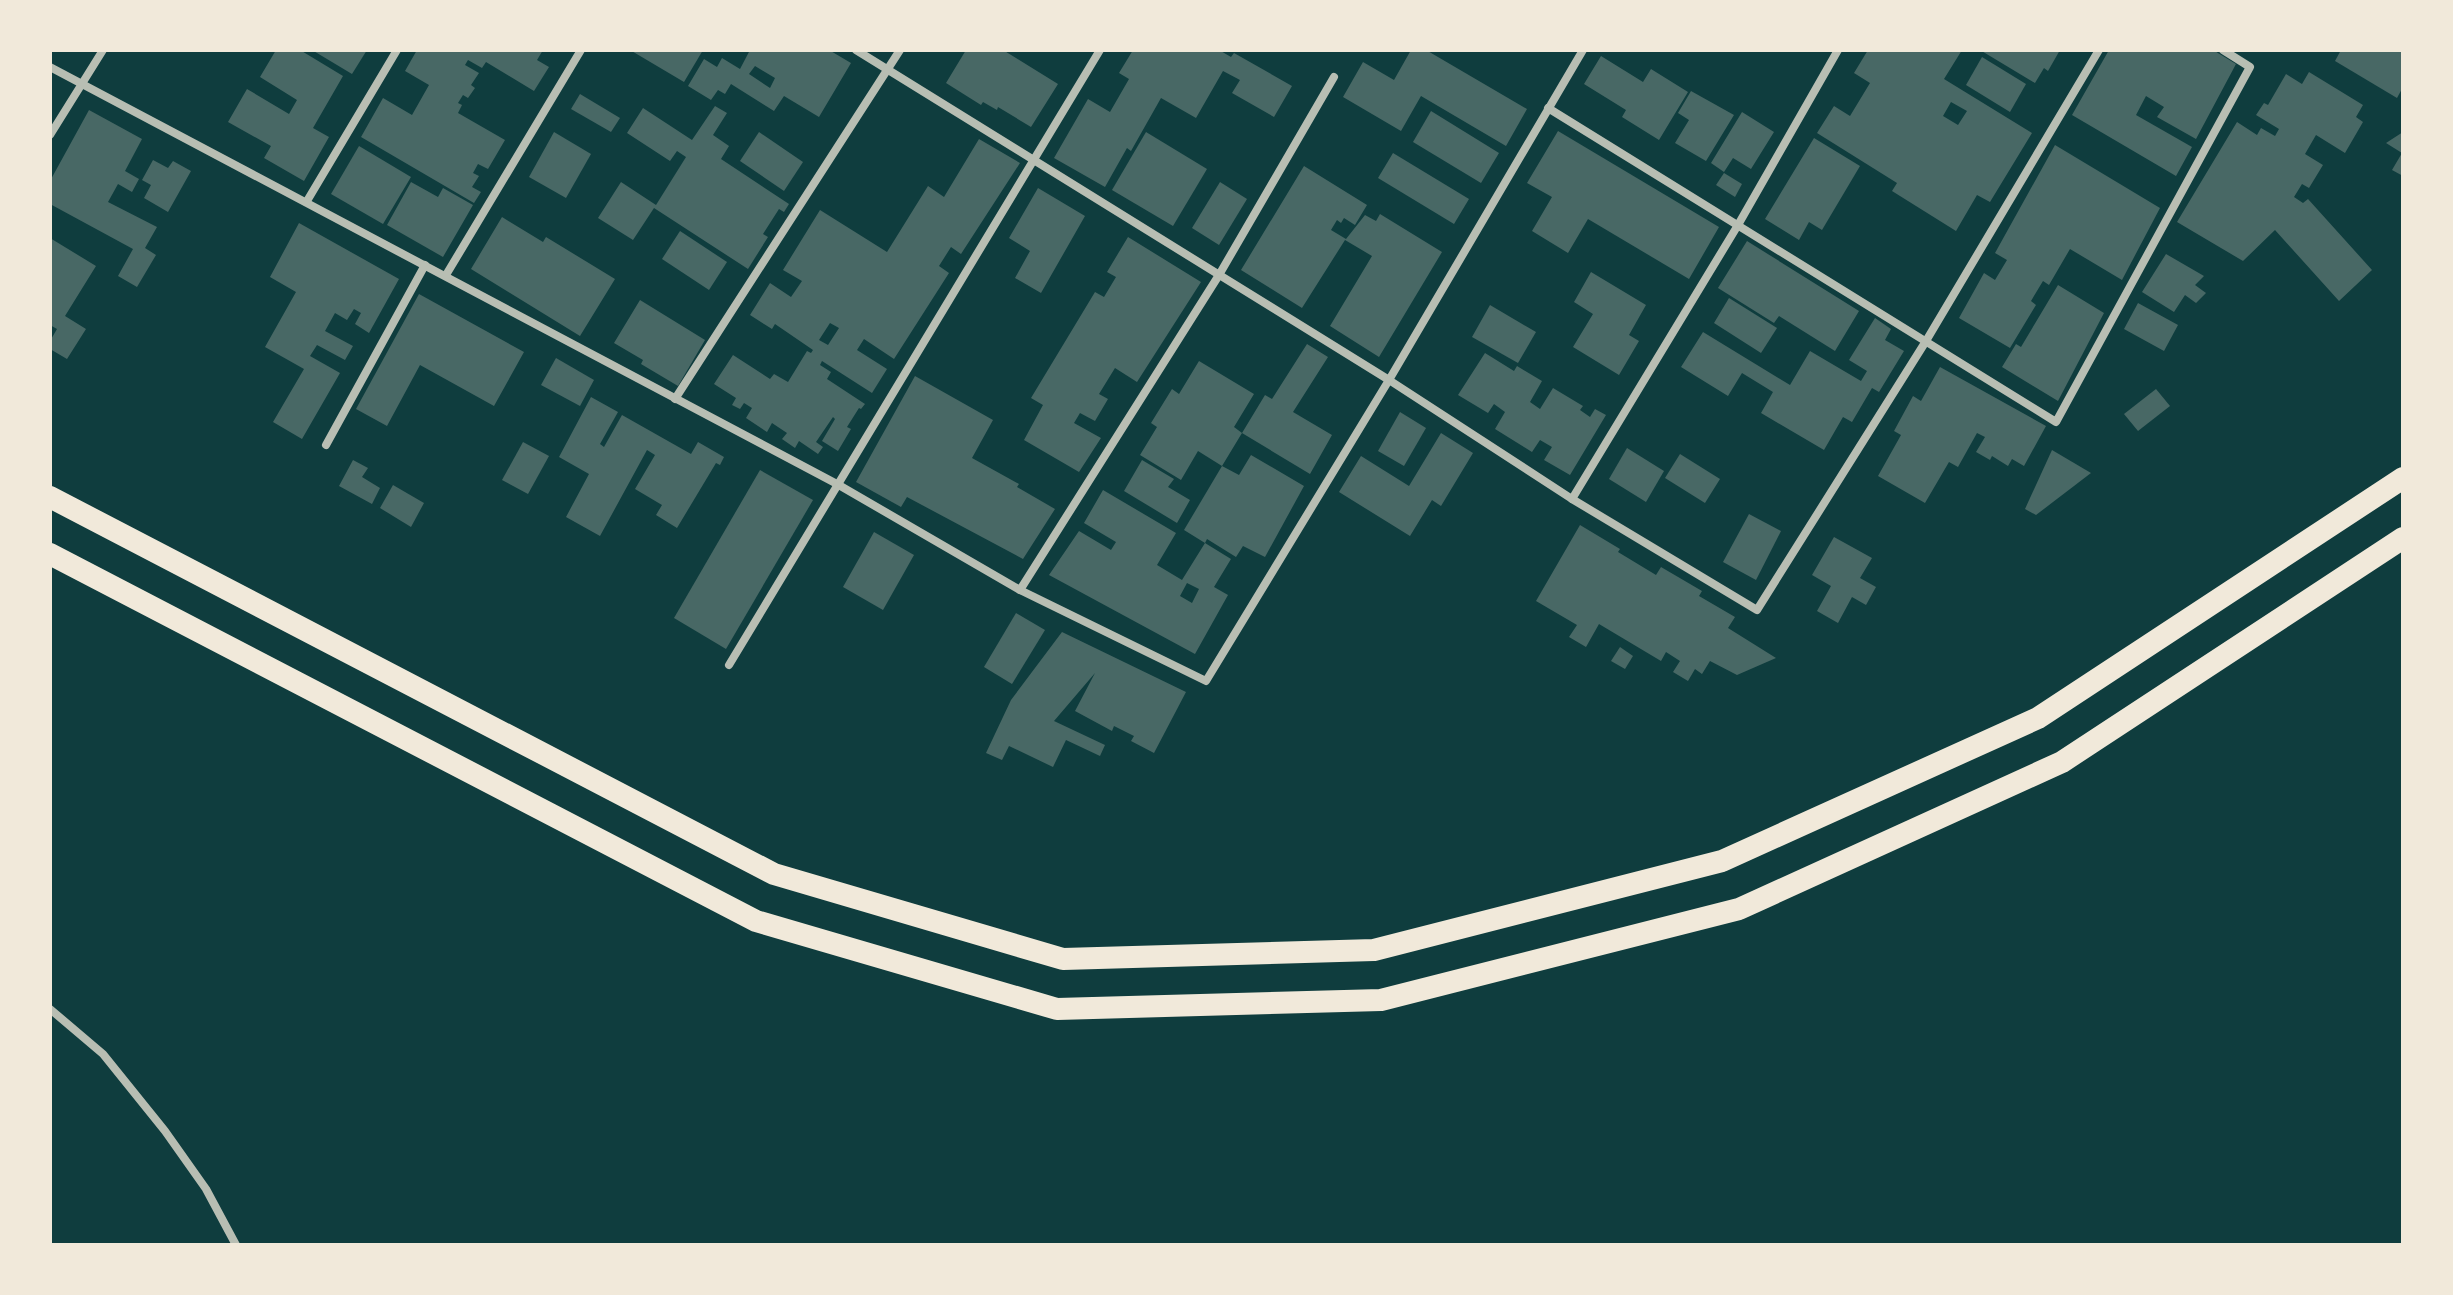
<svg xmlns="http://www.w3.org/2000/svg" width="2453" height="1295" font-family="Figtree,sans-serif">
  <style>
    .building { fill: #486865; fill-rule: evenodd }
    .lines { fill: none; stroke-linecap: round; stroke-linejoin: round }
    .minor { stroke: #b8beb3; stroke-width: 8 }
    .trunk { stroke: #f1e9da; stroke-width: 22 }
  </style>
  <rect width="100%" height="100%" fill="#0f3d3e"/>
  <!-- building -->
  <g class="building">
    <path d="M276,50h24l43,26 -30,52 16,9 -25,44 -40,-23 7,-12 -43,-24 19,-33 42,25 8,-14 -37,-23z"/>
    <path d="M312,50h55l-15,24z"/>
    <path d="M417,50h126l-6,10 12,7 -15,24 -48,-29 -4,6 -14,-8 -3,5 14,8 -8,12 4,3 -7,10 -5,-3 -5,8 4,2 -4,8 47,27 -17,29 -10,-5 -5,9 6,3 -7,11 9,5 -7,11 -113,-66 22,-39 29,17 17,-30 -24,-14z"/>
    <path d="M630,50h73l-19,32z"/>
    <path d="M750,50h79l22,13 -32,54 -35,-21 -10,15 -43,-27 -6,10 -7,-4 -7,10 -23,-14 16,-27 13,8 5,-9 18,11zM755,66l20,12 -5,10 -21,-14z"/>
    <path d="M966,50h37l55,34 -27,43 -33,-20 -1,3 -14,-8 -2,3 -35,-22z"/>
    <path d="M1133,50h86l12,7 3,-4 58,33 -18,31 -42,-24 8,-13 -17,-9 -27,47 -35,-20 -30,53 -4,-3 -22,39 -51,-29 34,-59 22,13 19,-33 -10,-6z"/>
    <path d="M1411,50h15l101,59 -21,37 -85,-50 -20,35 -58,-34 20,-35 31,18z"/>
    <path d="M1868,50h94l-18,29 88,54 -42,69 -13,-7 -21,36 -64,-40 5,-8 -80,-50 17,-27 16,10 20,-33 -16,-10zM1951,102l16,9 -9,14 -15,-9z"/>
    <path d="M1980,50h80l-12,21 -4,-3 -9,15z"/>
    <path d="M2109,50h104l23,14 -40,75 -39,-22 7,-10 -18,-11 -10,19 56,32 -16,29 -104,-61z"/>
    <path d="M2341,50h62v37l-6,11 -62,-37z"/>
    <path d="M1601,56l42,26 8,-13 37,23 -29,48 -37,-23 4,-7 -42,-26z"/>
    <path d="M1982,57l44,27 -16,28 -44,-27z"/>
    <path d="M2309,72l54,33 -7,12 7,5 -18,31 -29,-18 -11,19 18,11 -14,23 -7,-4 -8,13 9,6 5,-4 64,71 -33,31 -64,-71 -32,31 -66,-39 60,-100 20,13 4,-7 14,8 4,-7 -23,-14 8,-12 4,2 18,-31 16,10z"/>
    <path d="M1691,91l43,24 -28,46 -31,-18 14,-23 -11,-7z"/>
    <path d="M580,94l40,24 -9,14 -40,-23z"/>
    <path d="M715,106l12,7 -14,22 16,11 -8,13 68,45 -5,8 -5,-3 -16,25 5,3 -20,32 -94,-61 -21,32 -35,-22 23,-36 35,23 30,-48 -9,-6 -7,10 -43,-28 16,-25 49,32z"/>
    <path d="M89,110l53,29 -17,32 14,8 -7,13 -14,-8 -10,18 49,25 -12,21 11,7 -19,32 -19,-11 15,-27 -83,-45v-23z"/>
    <path d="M1431,111l68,42 -18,30 -68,-41z"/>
    <path d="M1742,112l32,20 -23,37 -18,-11 -9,14 -13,-9z"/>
    <path d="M1558,131l161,96 -30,52 -101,-60 -20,34 -36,-22 20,-34 -25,-14z"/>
    <path d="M554,132l37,22 -25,44 -37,-21z"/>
    <path d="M759,132l44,30 -19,29 -44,-30z"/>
    <path d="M1146,132l61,37 -34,57 -61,-36z"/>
    <path d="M2403,132v44l-11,-6 10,-17 -16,-10z"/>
    <path d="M1814,138l46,28 -38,64 -13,-8 -10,18 -34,-21z"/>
    <path d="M979,139l41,24 -59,91 -10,-7 -12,19 10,7 -55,86 -30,-20 -7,11 30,19 -15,24 -50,-32 -2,4 11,7 -4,7 38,25 -4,5 -2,-1 -12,19 4,2 -13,22 -16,-10 13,-22 -2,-2 -17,25 7,5 -5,7 -19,-13 -4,7 -13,-9 5,-6 -15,-10 -5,9 -21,-14 6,-10 -8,-5 -4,6 -8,-4 4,-7 -22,-14 19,-29 37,24 4,-5 14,8 19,-31 4,2 2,-3 -38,-26 -3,5 -22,-14 20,-32 21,14 11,-16 -19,-11 37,-60 67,42 41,-66 16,11zM830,323l9,5 -11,17 -9,-5z"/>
    <path d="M2055,145l105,63 -38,72 -52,-31 -21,36 -6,-4 -12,20 5,4 -26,43 -51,-30 25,-45 11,7 12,-20 -12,-7z"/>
    <path d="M359,146l52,31 -28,47 -52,-30z"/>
    <path d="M1393,153l76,46 -15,25 -76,-46z"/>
    <path d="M153,160l15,8 5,-7 18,10 -23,41 -24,-14 7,-13 -9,-5z"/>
    <path d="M1304,166l63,39 -12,20 -11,-7 -3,5 -4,-3 -6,10 15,9 19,-24 11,6 4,-7 62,38 -63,105 -49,-31 42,-70 -27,-16 -43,68 -61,-38z"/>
    <path d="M1724,173l18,11 -7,13 -19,-12z"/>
    <path d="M411,182l27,15 5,-9 30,17 -30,52 -56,-32z"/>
    <path d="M1220,182l27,17 -28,46 -27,-17z"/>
    <path d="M1038,188l47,28 -44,77 -26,-15 15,-27 -21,-13z"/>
    <path d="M502,217l41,25 3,-5 69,42 -35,57 -109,-67z"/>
    <path d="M299,223l100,56 -30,54 -14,-9 6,-11 -7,-4 -7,11 -12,-7 -10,18 28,15 -8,14 -28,-15 -7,11 30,17 -38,66 -29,-17 31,-53 -39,-22 31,-55 -26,-15z"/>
    <path d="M680,231l47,31 -18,28 -47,-31z"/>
    <path d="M1128,237l73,45 -64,100 -22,-14 -16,26 9,5 -13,22 -15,-8 -6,10 27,15 -22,34 -55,-32 19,-35 -12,-7 64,-106 9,5 12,-20 -9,-5z"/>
    <path d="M50,238l46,28 -31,50 21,13 -19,30 -17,-10v-8l7,-12 -7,-4z"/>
    <path d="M1747,241l112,70 -24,40 -56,-35 -5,7 -56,-35z"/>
    <path d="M2166,254l38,22 -9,9 11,8 -10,10 -11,-8 -11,17 -32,-20z"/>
    <path d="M1591,272l55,33 -17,30 10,6 -20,34 -46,-28 20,-33 -19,-12z"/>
    <path d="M2058,285l46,28 -46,88 -56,-34 14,-23 5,3z"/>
    <path d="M419,294l105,58 -30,54 -74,-41 -33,61 -31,-17z"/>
    <path d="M1729,298l48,30 -16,25 -47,-30z"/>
    <path d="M640,300l65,40 -27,46 -37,-22 2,-4 -29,-17z"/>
    <path d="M2138,303l40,22 -14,26 -40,-22z"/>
    <path d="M1490,305l46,27 -18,31 -46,-26z"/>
    <path d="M1875,318l16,11 -6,11 19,11 -25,41 -7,-4 -20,34 -9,-5 -19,33 -63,-37 12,-21 -31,-19 -14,23 -47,-29 22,-35 87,53 20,-34 51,30 6,-10 -18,-11z"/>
    <path d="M1307,344l21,13 -35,55 39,23 -22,39 -68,-41 23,-38 7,4z"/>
    <path d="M1485,353l29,18 3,-5 25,15 -12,21 10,7 13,-21 30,18 -3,4 10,7 5,-8 11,6 -36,60 -26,-15 8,-13 -12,-7 -8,12 -37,-23 10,-17 -11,-8 -6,9 -30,-18z"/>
    <path d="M556,358l38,22 -14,26 -39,-21z"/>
    <path d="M1199,361l55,33 -20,33 8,6 -20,33 -24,-15 -17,29 -41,-25 17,-28 -6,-4 21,-34 7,5z"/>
    <path d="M1940,367l106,59 -22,40 -12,-7 -4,7 -16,-10 -2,4 -14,-8 9,-15 -8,-4 -19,34 -9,-5 -24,41 -47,-27 23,-41 -7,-4 19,-35 8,5z"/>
    <path d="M915,376l78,44 -21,38 47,26 -2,3 38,22 -32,50 -116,-62 -6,10 -45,-25z"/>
    <path d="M2156,389l14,17 -32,25 -14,-17z"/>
    <path d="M591,397l27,15 -18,32 4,3 18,-32 69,39 7,-12 26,15 -4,8 -4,-2 -39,65 -21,-13 6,-10 -27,-16 20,-34 -8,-5 -47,86 -34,-19 23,-43 -30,-17z"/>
    <path d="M1400,412l26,16 -22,38 -26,-15z"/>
    <path d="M1441,433l32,20 -32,53 -9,-6 -22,36 -71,-44 22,-36 48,30z"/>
    <path d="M523,442l26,14 -21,38 -26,-14z"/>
    <path d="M1627,448l37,23 -18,31 -37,-23z"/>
    <path d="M2052,450l39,23 -55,42 -11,-6z"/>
    <path d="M1680,454l40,25 -15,24 -40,-25z"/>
    <path d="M1251,455l53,31 -39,71 -22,-11 -7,11 -29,-18 -2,4 -21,-13 38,-64 17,9z"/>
    <path d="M353,460l15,8 -6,9 18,11 -8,16 -33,-18z"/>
    <path d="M1142,460l32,19 -6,8 22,13 -13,23 -53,-32z"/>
    <path d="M760,470l53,30 -87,149 -52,-31z"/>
    <path d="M393,485l31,18 -13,24 -31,-19z"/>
    <path d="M1103,490l73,43 -19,32 25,15 23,-37 26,16 -17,28 14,8 -33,59 -146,-79 30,-44 32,19 5,-8 -32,-19zM1187,583l12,6 -7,14 -12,-7z"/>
    <path d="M1749,514l32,17 -25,49 -33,-18z"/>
    <path d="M1580,525l40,24 -2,3 38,23 5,-8 41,24 -3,5 36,21 -7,11 48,30 -39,17 -27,-14 -8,13 -7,-5 -7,12 -15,-9 7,-11 -14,-9 -5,9 -62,-37 -13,23 -17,-10 8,-12 -41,-24z"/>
    <path d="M874,532l40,23 -31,55 -40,-23z"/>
    <path d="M1834,537l38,21 -12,20 16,9 -10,18 -14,-8 -14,26 -21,-12 14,-25 -19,-11z"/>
    <path d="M1016,613l29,17 -33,54 -28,-17z"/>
    <path d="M1062,632l124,60 -32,61 -23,-12 3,-5 -20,-10 -2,5 -37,-20 20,-38 -41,48 51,24 -5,11 -34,-16 -13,27 -44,-21 -7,14 -16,-7 25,-53z"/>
    <path d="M1620,647l13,9 -8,13 -14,-8z"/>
  </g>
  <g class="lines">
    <!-- minor -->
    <g class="minor">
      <path d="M856,50l533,330 183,119 185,111 169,-269 173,-291"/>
      <path d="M50,67l787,417 183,106 186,91 183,-301 194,-330"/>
      <path d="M1548,108l508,314 194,-355 -27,-17"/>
      <path d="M50,135l53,-85"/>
      <path d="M307,201l90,-151"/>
      <path d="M446,275l135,-225"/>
      <path d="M675,399l225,-349"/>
      <path d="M326,445l99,-180"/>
      <path d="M1572,499l166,-274 100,-175"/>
      <path d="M1020,590l199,-315 115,-198"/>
      <path d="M729,665l371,-615"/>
      <path d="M50,1009l53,45 62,77 41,58 30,56"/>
    </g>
    <!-- trunk -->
    <g class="trunk">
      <path d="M50,497l724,377 289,85 311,-9 348,-89 316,-143 365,-240"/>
      <path d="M50,554l706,367 301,88 324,-9 358,-91 323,-147 341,-224"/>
    </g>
  </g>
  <!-- border -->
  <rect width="2453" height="1295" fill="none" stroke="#f1e9da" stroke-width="104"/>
</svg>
